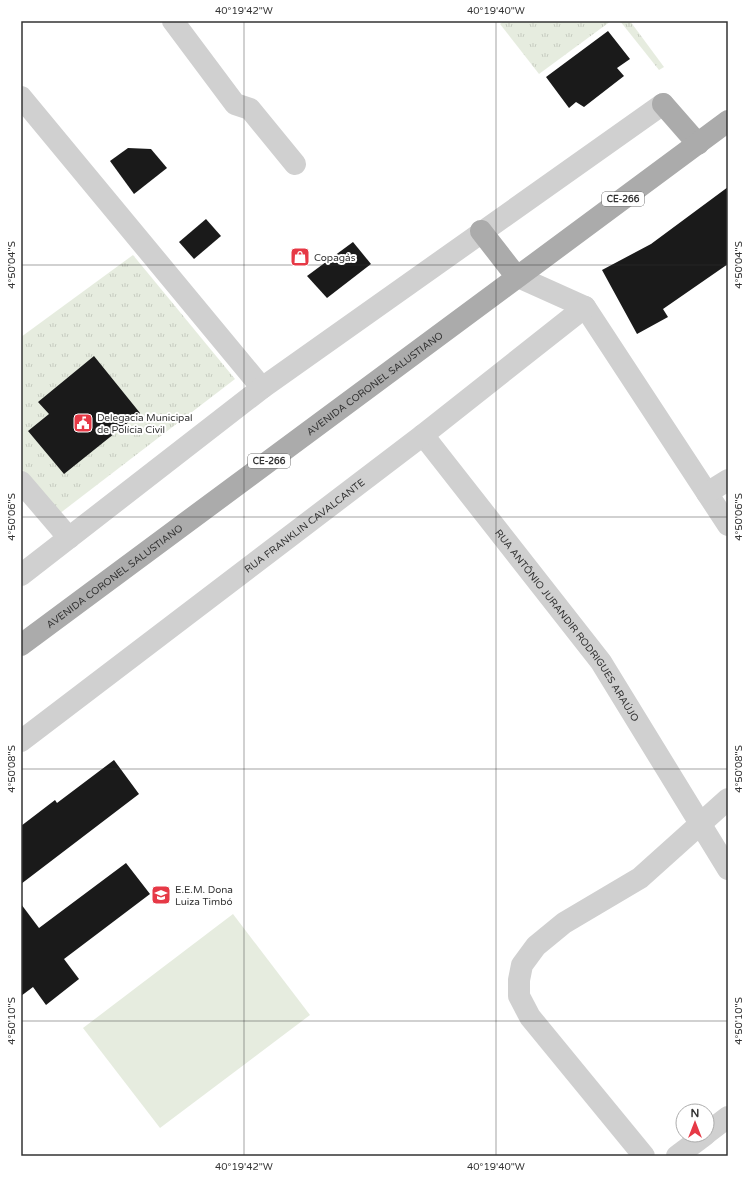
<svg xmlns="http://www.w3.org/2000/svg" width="749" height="1177" font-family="'Varela Round',sans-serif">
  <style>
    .grass { fill: url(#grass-tufts) }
    .garden { fill: #e6ecdf }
    .building { fill: #1a1a1a }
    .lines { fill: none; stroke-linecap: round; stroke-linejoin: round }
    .minor { stroke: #d0d0d0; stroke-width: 22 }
    .major { stroke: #ababab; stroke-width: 22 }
    .ticks { fill: none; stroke: #333; stroke-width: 1; stroke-opacity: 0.45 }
    .labels { text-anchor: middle; stroke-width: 4; stroke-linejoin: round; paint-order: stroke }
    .shield { fill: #fff; stroke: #707070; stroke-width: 1 }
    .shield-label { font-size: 9px; font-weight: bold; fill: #333 }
    .poi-label { font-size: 10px; fill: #333; stroke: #fff; text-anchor: start }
    .street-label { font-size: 10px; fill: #333; stroke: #fff }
    .neatline { fill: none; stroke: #333; stroke-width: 1.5 }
    .ticks-label { font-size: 10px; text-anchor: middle; fill: #333 }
  </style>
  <defs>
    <pattern id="grass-tufts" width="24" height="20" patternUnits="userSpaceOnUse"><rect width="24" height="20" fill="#e6ecdf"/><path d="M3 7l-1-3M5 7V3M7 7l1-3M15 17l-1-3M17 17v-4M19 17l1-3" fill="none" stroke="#c6cbc0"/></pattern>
  </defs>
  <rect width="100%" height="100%" fill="#fff"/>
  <!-- grass -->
  <g class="grass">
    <path d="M504,21h107l-72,53 -39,-50z"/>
    <path d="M620,21h10l34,46 -5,3z"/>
    <path d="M133,255l102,124 -176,135 -38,-46v-131z"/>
  </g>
  <!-- garden -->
  <path class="garden" d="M233,914l77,101 -150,113 -77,-100z"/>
  <!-- building -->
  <g class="building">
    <path d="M608,31l22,28 -13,9 7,8 -40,31 -8,-5 -7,6 -23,-31z"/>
    <path d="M128,148l23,1 16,19 -33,26 -24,-33z"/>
    <path d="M728,187v77l-65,45 5,8 -31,17 -35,-64 49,-26z"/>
    <path d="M206,219l15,17 -27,23 -15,-17z"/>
    <path d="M353,242l18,22 -44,34 -20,-22z"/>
    <path d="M94,356l46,57 -76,61 -36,-43 21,-17 -11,-12z"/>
    <path d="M114,760l25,34 -118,90v-58l34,-26 2,3z"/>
    <path d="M126,863l24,31 -86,65 15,20 -33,26 -13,-18 -12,9v-92l18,24z"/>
  </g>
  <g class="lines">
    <!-- minor -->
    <g class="minor">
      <path d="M173,21l62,83 15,5 45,55"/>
      <path d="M21,97l241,291"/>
      <path d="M516,276l69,31 143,218"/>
      <path id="s1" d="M423,435l178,227 127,207"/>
      <path d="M21,482l48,56"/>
      <path d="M707,493l21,-13"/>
      <path d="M21,575l241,-187 401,-284"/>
      <path id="s2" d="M21,741l402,-306 162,-128"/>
      <path d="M707,1133l21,-16"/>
      <path d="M644,1156l-114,-139 -11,-21v-16l3,-15 14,-19 28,-23 76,-45 88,-79"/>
      <path d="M677,1156l28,-21"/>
    </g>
    <!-- major -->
    <g class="major">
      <path d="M663,104l35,40"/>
      <path d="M481,231l35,45"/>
      <path id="s3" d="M21,645l707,-524"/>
    </g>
  </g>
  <!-- ticks -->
  <path class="ticks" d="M244,21v1135M496,21v1135M21,265h707M21,517h707M21,769h707M21,1021h707"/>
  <!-- icons -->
  <defs>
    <symbol id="shop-square" viewBox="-11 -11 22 22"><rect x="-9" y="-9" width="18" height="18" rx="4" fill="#e63946" stroke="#fff"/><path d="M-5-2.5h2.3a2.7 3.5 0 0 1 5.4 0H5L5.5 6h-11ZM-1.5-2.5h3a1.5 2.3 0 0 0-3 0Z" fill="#fff"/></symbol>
    <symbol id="civic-square" viewBox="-11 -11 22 22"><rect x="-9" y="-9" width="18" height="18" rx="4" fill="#e63946" stroke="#fff"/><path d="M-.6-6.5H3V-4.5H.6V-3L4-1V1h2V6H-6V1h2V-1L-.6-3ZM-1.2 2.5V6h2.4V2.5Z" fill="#fff"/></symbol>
    <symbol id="school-square" viewBox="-11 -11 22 22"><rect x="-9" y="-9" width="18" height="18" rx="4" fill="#e63946" stroke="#fff"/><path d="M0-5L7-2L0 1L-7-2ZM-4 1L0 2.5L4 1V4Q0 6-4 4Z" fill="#fff"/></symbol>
  </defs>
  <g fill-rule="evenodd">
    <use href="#shop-square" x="289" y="246" width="22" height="22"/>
    <use href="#civic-square" x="72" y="412" width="22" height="22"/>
    <use href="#school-square" x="150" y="884" width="22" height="22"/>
  </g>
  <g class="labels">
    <!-- shield labels -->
    <g class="shield">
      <rect x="602" y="192" width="42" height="14" rx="3"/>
      <rect x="248" y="454" width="42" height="14" rx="3"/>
    </g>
    <g class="shield-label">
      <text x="623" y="202">CE-266</text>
      <text x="269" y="464">CE-266</text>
    </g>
    <!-- poi labels -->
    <g class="poi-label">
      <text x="314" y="261">Copagás</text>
      <text x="97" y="421">Delegacia Municipal<tspan x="97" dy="12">de Polícia Civil</tspan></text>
      <text x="175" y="893">E.E.M. Dona<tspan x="175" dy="12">Luiza Timbó</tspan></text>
    </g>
    <!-- street labels -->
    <g class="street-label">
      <text dy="4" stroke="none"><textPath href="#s3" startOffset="440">AVENIDA CORONEL SALUSTIANO</textPath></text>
      <text dy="4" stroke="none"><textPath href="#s2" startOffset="356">RUA FRANKLIN CAVALCANTE</textPath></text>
      <text dy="4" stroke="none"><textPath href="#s3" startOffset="116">AVENIDA CORONEL SALUSTIANO</textPath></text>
      <text dy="4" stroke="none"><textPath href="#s1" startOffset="239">RUA ANTÔNIO JURANDIR RODRIGUES ARAÚJO</textPath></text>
    </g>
  </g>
  <!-- border -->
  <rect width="749" height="1177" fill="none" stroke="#ffffff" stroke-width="44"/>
  <!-- north arrow -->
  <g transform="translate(695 1123)"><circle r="19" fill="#ffffff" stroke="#adadad"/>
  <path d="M0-3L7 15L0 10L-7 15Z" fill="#e63946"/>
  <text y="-6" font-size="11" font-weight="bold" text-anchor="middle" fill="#333333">N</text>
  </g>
  <rect x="22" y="22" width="705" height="1133" class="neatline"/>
  <g class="ticks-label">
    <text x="244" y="14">40°19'42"W</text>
    <text x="496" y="14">40°19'40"W</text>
    <text transform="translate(11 265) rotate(-90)" y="4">4°50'04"S</text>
    <text transform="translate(738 265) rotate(-90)" y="4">4°50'04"S</text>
    <text transform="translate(11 517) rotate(-90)" y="4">4°50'06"S</text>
    <text transform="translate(738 517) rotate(-90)" y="4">4°50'06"S</text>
    <text transform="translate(11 769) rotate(-90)" y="4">4°50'08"S</text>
    <text transform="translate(738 769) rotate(-90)" y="4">4°50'08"S</text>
    <text transform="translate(11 1021) rotate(-90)" y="4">4°50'10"S</text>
    <text transform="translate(738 1021) rotate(-90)" y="4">4°50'10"S</text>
    <text x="244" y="1170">40°19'42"W</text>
    <text x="496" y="1170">40°19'40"W</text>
  </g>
</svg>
